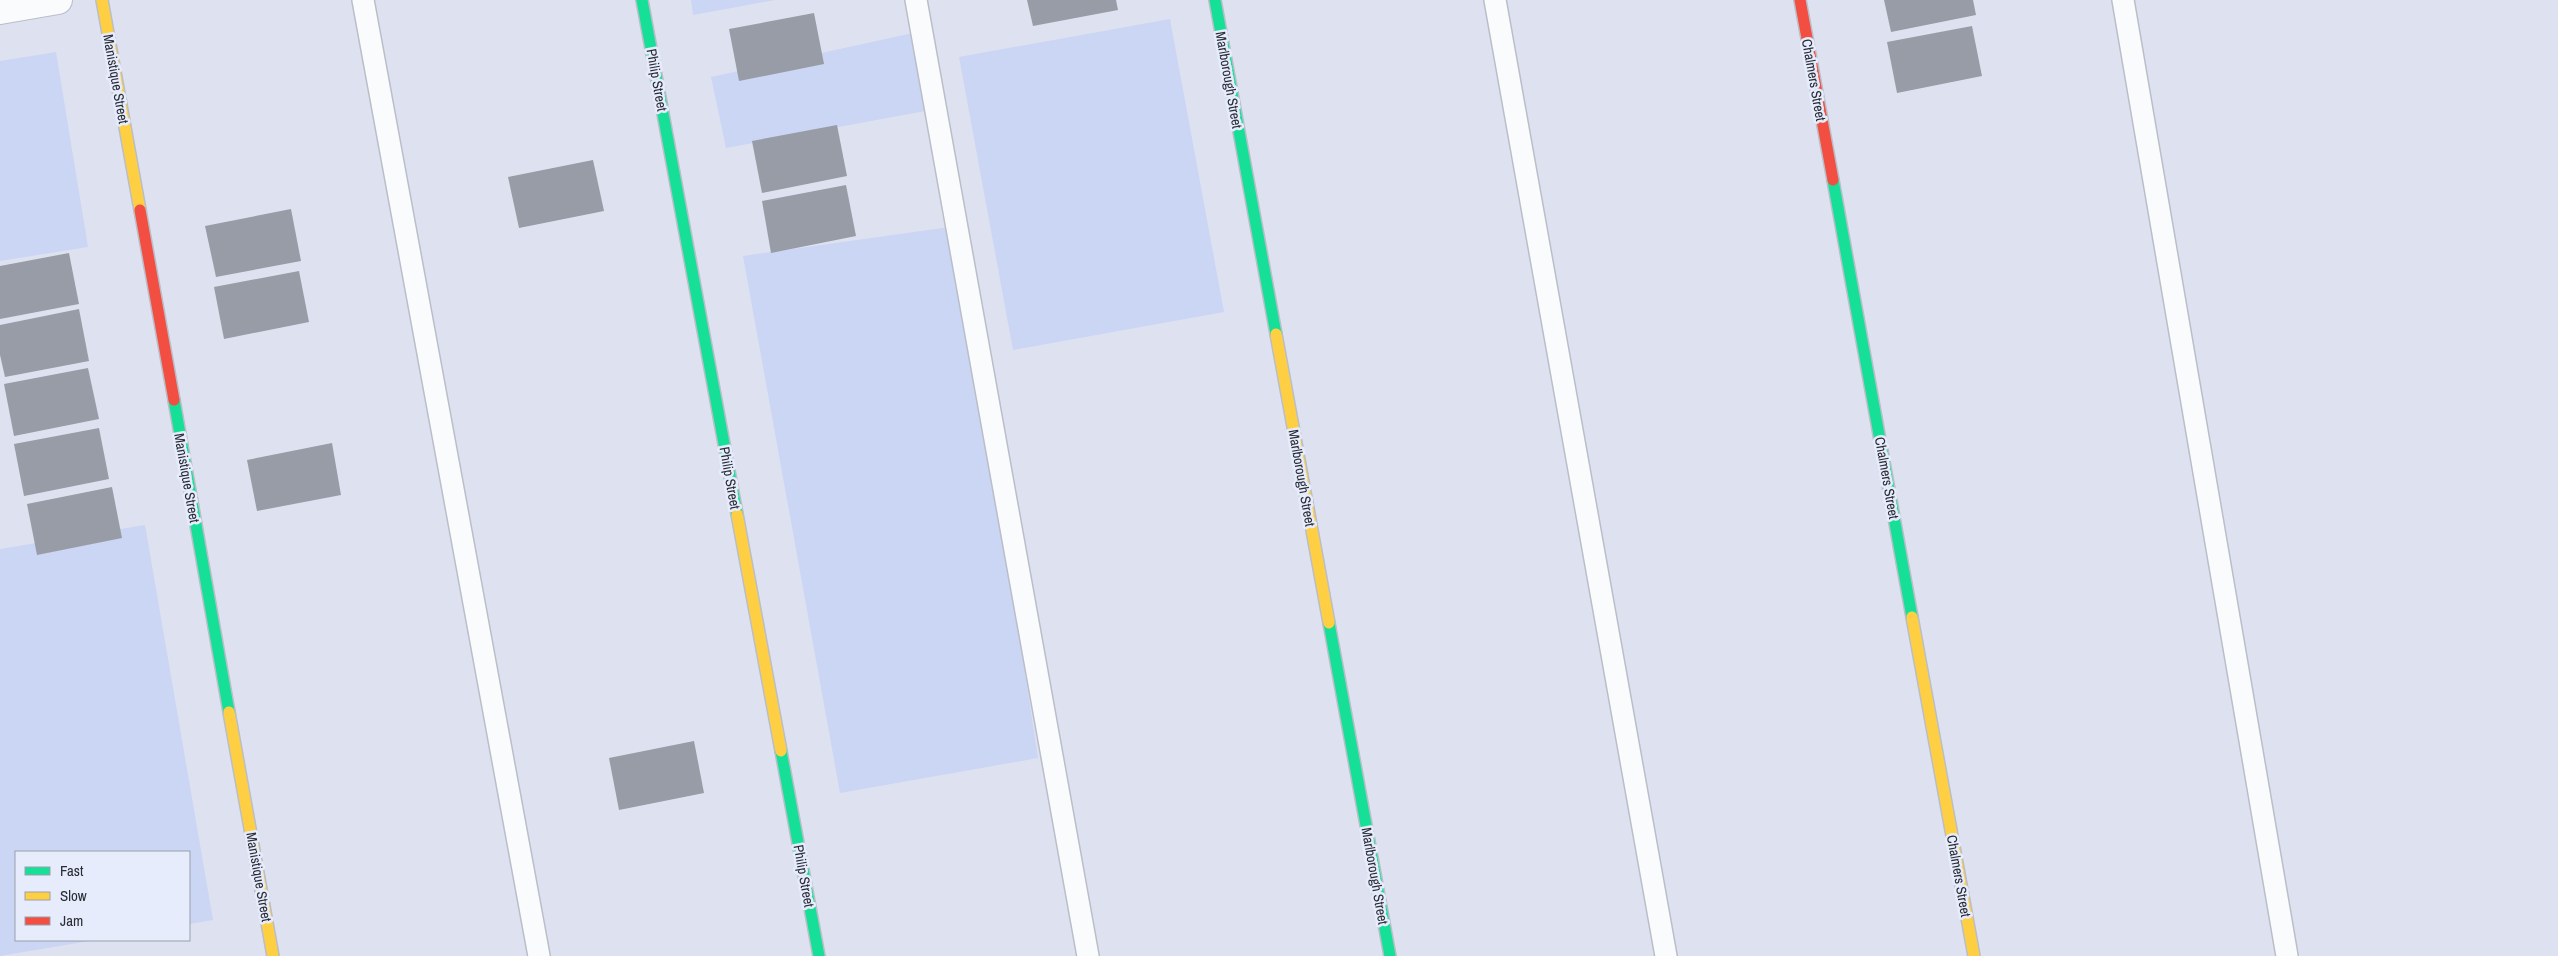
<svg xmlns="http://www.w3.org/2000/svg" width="2558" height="956" font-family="'Archivo Narrow',sans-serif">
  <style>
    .green { fill: #cbd5f4 }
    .building { fill: #989ca6 }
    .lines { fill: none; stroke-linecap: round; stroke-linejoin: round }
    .lane-casing { stroke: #babec8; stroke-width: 24 }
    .street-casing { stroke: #babec8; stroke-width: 30 }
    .fast-casing { stroke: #babec8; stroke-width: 14 }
    .slow-casing { stroke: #babec8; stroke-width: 14 }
    .jam-casing { stroke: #babec8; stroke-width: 14 }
    .lane { stroke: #fafbfd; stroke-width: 21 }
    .street { stroke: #fafbfd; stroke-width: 28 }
    .fast { stroke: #16e098; stroke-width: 11 }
    .slow { stroke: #ffcf43; stroke-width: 11 }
    .jam { stroke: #f24e42; stroke-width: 11 }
    .labels { text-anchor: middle; stroke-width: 5; stroke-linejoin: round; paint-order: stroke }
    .street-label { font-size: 14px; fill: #292c35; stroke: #e6ecfb }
  </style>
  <rect width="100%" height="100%" fill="#dee2f0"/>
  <!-- green -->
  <g class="green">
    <path d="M691,0h84l-82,15z"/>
    <path d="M1170,19l54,293 -211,38 -54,-293z"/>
    <path d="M922,31l14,78 -210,39 -15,-71z"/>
    <path d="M56,52l32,195 -88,14v-200z"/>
    <path d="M957,226l81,532 -198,35 -97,-537z"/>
    <path d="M145,525l68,395 -24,4v-72h-173v88h79l-95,16v-407z"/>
  </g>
  <!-- building -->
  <g class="building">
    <path d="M1027,0h89l2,10 -85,16z"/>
    <path d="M1884,0h89l3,15 -85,17z"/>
    <path d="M814,13l10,51 -85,17 -10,-52z"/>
    <path d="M1972,26l10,50 -85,17 -10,-51z"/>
    <path d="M837,125l10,51 -85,17 -10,-52z"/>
    <path d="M593,160l11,51 -85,17 -11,-51z"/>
    <path d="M846,185l10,51 -85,17 -9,-52z"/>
    <path d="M291,209l10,52 -85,16 -11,-51z"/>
    <path d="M69,253l10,51 -79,15v-53z"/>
    <path d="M299,271l10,51 -85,17 -10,-52z"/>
    <path d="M79,309l10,52 -84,16 -5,-22v-30z"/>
    <path d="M88,368l11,51 -85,17 -10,-52z"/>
    <path d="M99,428l10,51 -85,17 -10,-52z"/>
    <path d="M332,443l9,52 -84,16 -10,-51z"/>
    <path d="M112,487l10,51 -85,17 -10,-51z"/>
    <path d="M694,741l10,52 -85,17 -10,-52z"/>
  </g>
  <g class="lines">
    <defs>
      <g id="lane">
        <path d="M363,0l176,956"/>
        <path d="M916,0l172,956"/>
        <path d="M1495,0l171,956"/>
        <path d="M2123,0l164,956"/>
      </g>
      <path id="street" d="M0,10l58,-10"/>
      <g id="fast">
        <path d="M642,0l95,514"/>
        <path d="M1215,0l61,334"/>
        <path d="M1833,180l79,437"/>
        <path d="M174,400l55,312"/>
        <path d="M1329,623l61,333"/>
        <path d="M781,751l38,205"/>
      </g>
      <g id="slow">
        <path d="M102,0l38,210"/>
        <path d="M1276,334l53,289"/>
        <path d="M737,514l44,237"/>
        <path d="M1912,617l62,339"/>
        <path d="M229,712l44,244"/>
      </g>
      <g id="jam">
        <path d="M1800,0l33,180"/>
        <path d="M140,210l34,190"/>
      </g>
    </defs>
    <!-- lane casing -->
    <use href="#lane" class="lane-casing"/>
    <!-- street casing -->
    <use href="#street" class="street-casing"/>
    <!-- fast casing -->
    <use href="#fast" class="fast-casing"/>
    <!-- slow casing -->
    <use href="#slow" class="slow-casing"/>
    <!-- jam casing -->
    <use href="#jam" class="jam-casing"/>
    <!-- lane -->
    <use href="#lane" class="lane"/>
    <!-- street -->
    <use href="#street" class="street"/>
    <!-- fast -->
    <use href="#fast" class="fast"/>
    <!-- slow -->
    <use href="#slow" class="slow"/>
    <!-- jam -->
    <use href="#jam" class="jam"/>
  </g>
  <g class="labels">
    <!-- street labels -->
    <g class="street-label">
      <text transform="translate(116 79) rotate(80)" y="5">Manistique Street</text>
      <text transform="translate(657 80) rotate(80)" y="5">Philip Street</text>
      <text transform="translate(1229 80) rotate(80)" y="5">Marlborough Street</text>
      <text transform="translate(1814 80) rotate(80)" y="5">Chalmers Street</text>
      <text transform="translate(187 478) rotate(80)" y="5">Manistique Street</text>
      <text transform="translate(730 478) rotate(80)" y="5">Philip Street</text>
      <text transform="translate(1302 478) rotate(80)" y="5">Marlborough Street</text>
      <text transform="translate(1887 478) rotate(80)" y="5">Chalmers Street</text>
      <text transform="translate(804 876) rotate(80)" y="5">Philip Street</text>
      <text transform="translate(1375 876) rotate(80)" y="5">Marlborough Street</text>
      <text transform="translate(1959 876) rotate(80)" y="5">Chalmers Street</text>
      <text transform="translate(259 877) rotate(80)" y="5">Manistique Street</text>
    </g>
  </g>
  <!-- legend -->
  <rect x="15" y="851" width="175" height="90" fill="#e6ecfb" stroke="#9a9fac"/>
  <rect x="25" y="867" width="25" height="8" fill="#16e098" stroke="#9a9fac"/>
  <text x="60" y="876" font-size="15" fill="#292c35">Fast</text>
  <rect x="25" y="892" width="25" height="8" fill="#ffcf43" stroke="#9a9fac"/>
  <text x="60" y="901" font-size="15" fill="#292c35">Slow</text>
  <rect x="25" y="917" width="25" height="8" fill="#f24e42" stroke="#9a9fac"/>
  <text x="60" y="926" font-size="15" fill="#292c35">Jam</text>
</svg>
